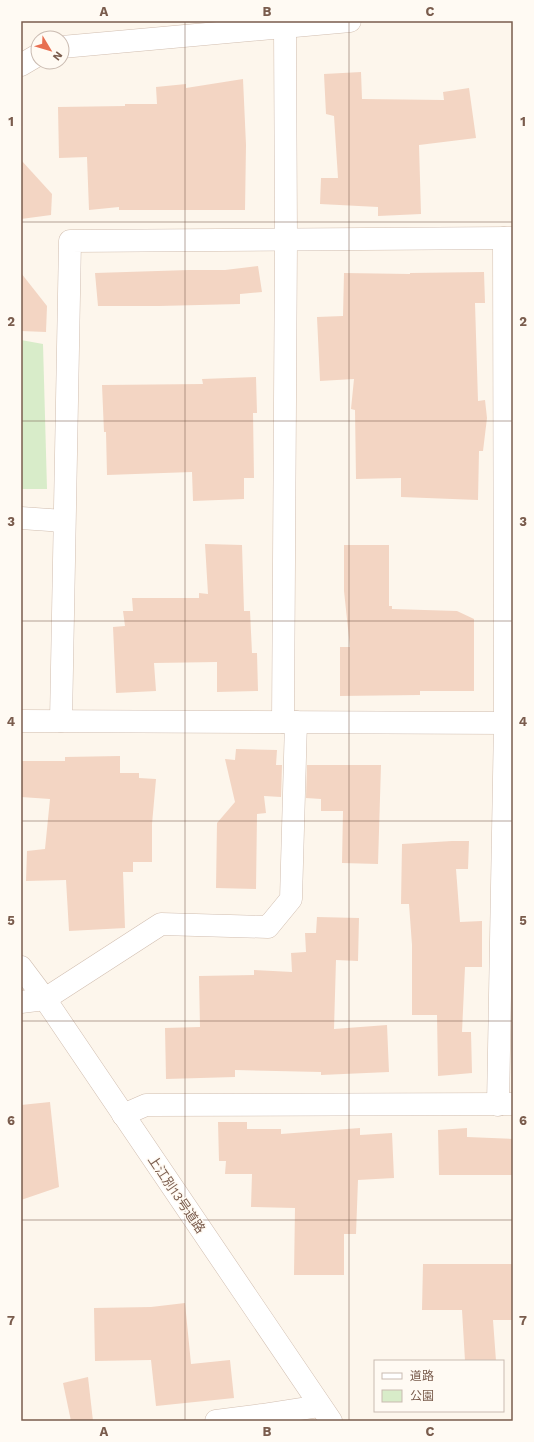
<svg xmlns="http://www.w3.org/2000/svg" width="534" height="1442" font-family="'Work Sans','Noto Sans JP',sans-serif">
  <style>
    .green { fill: #d8ecc9 }
    .building { fill: #f3d5c3 }
    .lines { fill: none; stroke-linecap: round; stroke-linejoin: round }
    .minor-casing { stroke: #d1beb0; stroke-width: 23 }
    .minor { stroke: #fff; stroke-width: 22 }
    .grid { fill: none; stroke: #7a5c4d; stroke-width: 1; stroke-opacity: 0.55 }
    .labels { text-anchor: middle; stroke-width: 3; stroke-linejoin: round; paint-order: stroke }
    .street-label { font-size: 13px; fill: #7a5c4d; stroke: #fffaf3 }
    .neatline { fill: none; stroke: #7a5c4d; stroke-width: 1.5 }
    .grid-label { font-size: 13px; text-anchor: middle; font-weight: bold; fill: #7a5c4d }
  </style>
  <rect width="100%" height="100%" fill="#fdf6ec"/>
  <!-- green -->
  <path class="green" d="M21,340l22,4 4,145h-26z"/>
  <!-- building -->
  <g class="building">
    <path d="M361,72l1,27 82,1 -1,-8 26,-4 7,50 -57,7 2,69 -43,2v-9l-58,-3 1,-26h17l-4,-62 -8,-2 -2,-40z"/>
    <path d="M243,79l3,66 -1,65h-126v-3l-30,3 -2,-53 -28,1 -1,-51 67,-1v-2h32l-1,-17 30,-3v4z"/>
    <path d="M21,160l31,34 -1,21 -30,4z"/>
    <path d="M258,266l4,26 -22,2v10l-81,2h-61l-3,-33 94,-3h36z"/>
    <path d="M484,272l1,31h-10l3,98 7,-1 2,18 -4,33h-4l-1,49 -77,-3v-19l-45,1 -1,-69 -4,-1 3,-30 -34,2 -3,-64 26,-1 1,-43 66,1v-1z"/>
    <path d="M21,273l26,33 -1,26 -25,-1z"/>
    <path d="M256,377l1,36h-4l1,65h-10v21l-51,2 -1,-29 -85,3 -1,-43h-2l-2,-47 101,-1 -1,-5z"/>
    <path d="M205,544l37,1 2,66h6l2,42h5l1,38 -41,1v-30l-63,1 2,28 -40,2 -3,-66 12,-1 -2,-15h10l-1,-13h67v-5l9,1z"/>
    <path d="M344,545h45v61h3v3l65,2 17,8v72h-54v4l-80,1v-49h10l-6,-56z"/>
    <path d="M236,749l41,1 -1,15h6l-1,32 -17,-1 2,17 -9,1 -1,75 -40,-1 1,-65 18,-21 -10,-43 10,1z"/>
    <path d="M120,756v17h19v5l17,1 -4,45v38h-19v10h-10l2,56 -56,3 -3,-51 -40,1 1,-30 18,-2 5,-50 -29,-2v-36h44v-4z"/>
    <path d="M307,765h74l-3,99 -36,-1 1,-52h-22v-12l-15,-1z"/>
    <path d="M452,841h17l-1,28h-12l4,53 22,-1v46h-17l-3,65h9l1,41 -34,3 -1,-61h-25v-70l-3,-41h-8l1,-60z"/>
    <path d="M317,917l42,1 -1,43 -22,-1 -2,69 53,-4 2,47 -68,3v-3l-86,-2v7l-69,2 -1,-51 35,-1 -1,-51 55,-1v-5l38,2 -1,-19 15,-1 -1,-19h11z"/>
    <path d="M50,1102l9,85 -38,13v-95z"/>
    <path d="M218,1122h29v7h34v5l79,-6v7l32,-2 2,45 -36,2 -2,54h-12v41h-50l1,-67 -44,-1 1,-33h-27l1,-13h-7z"/>
    <path d="M467,1128v9l46,2v36h-74l-1,-45z"/>
    <path d="M423,1264h90v56h-20l3,41h-31l-3,-51h-40z"/>
    <path d="M185,1303l6,61 39,-4 4,38 -78,8 -5,-46 -56,1 -1,-53 57,-1z"/>
    <path d="M88,1377l5,44h-22l-8,-38z"/>
  </g>
  <g class="lines">
    <defs>
      <g id="minor">
        <path d="M62,47l288,-26"/>
        <path d="M21,65l17,-10"/>
        <path d="M21,518l43,3"/>
        <path d="M21,721l492,2"/>
        <path d="M61,721l9,-480 443,-3"/>
        <path d="M283,722l3,-482 -1,-213"/>
        <path d="M21,967l24,32 286,422"/>
        <path d="M21,1002l24,-3 116,-75 107,3 23,-28 5,-177"/>
        <path d="M498,1105l7,-382 -1,-485"/>
        <path d="M123,1115l23,-10 367,-1"/>
        <path d="M216,1421l46,-6 58,-9"/>
      </g>
    </defs>
    <!-- minor casing -->
    <use href="#minor" class="minor-casing"/>
    <!-- minor -->
    <use href="#minor" class="minor"/>
  </g>
  <!-- grid -->
  <path class="grid" d="M185,21v1400M349,21v1400M21,222h492M21,421h492M21,621h492M21,821h492M21,1021h492M21,1220h492"/>
  <g class="labels">
    <!-- street labels -->
    <g class="street-label">
      <text transform="translate(177 1194) rotate(56)" y="5">上江別13号道路</text>
    </g>
  </g>
  <!-- border -->
  <rect width="534" height="1442" fill="none" stroke="#fffaf3" stroke-width="44"/>
  <!-- legend -->
  <rect x="374" y="1360" width="130" height="52" fill="#fffaf3" stroke="#cabbb1"/>
  <rect x="382" y="1373" width="20" height="6" fill="#ffffff" stroke="#cabbb1"/>
  <text x="410" y="1380" font-size="12" fill="#7a5c4d">道路</text>
  <rect x="382" y="1390" width="20" height="12" fill="#d8ecc9" stroke="#cabbb1"/>
  <text x="410" y="1400" font-size="12" fill="#7a5c4d">公園</text>
  <!-- north arrow -->
  <g transform="translate(50 50) rotate(128)"><circle r="19" fill="#fffaf3" stroke="#cabbb1"/>
  <path d="M0-3L7 15L0 10L-7 15Z" fill="#e76f51"/>
  <text y="-6" font-size="11" font-weight="bold" text-anchor="middle" fill="#7a5c4d">N</text>
  </g>
  <rect x="22" y="22" width="490" height="1398" class="neatline"/>
  <g class="grid-label">
    <text x="104" y="16">A</text>
    <text x="267" y="16">B</text>
    <text x="430" y="16">C</text>
    <text x="11" y="126">1</text>
    <text x="523" y="126">1</text>
    <text x="11" y="326">2</text>
    <text x="523" y="326">2</text>
    <text x="11" y="526">3</text>
    <text x="523" y="526">3</text>
    <text x="11" y="726">4</text>
    <text x="523" y="726">4</text>
    <text x="11" y="925">5</text>
    <text x="523" y="925">5</text>
    <text x="11" y="1125">6</text>
    <text x="523" y="1125">6</text>
    <text x="11" y="1325">7</text>
    <text x="523" y="1325">7</text>
    <text x="104" y="1436">A</text>
    <text x="267" y="1436">B</text>
    <text x="430" y="1436">C</text>
  </g>
</svg>
